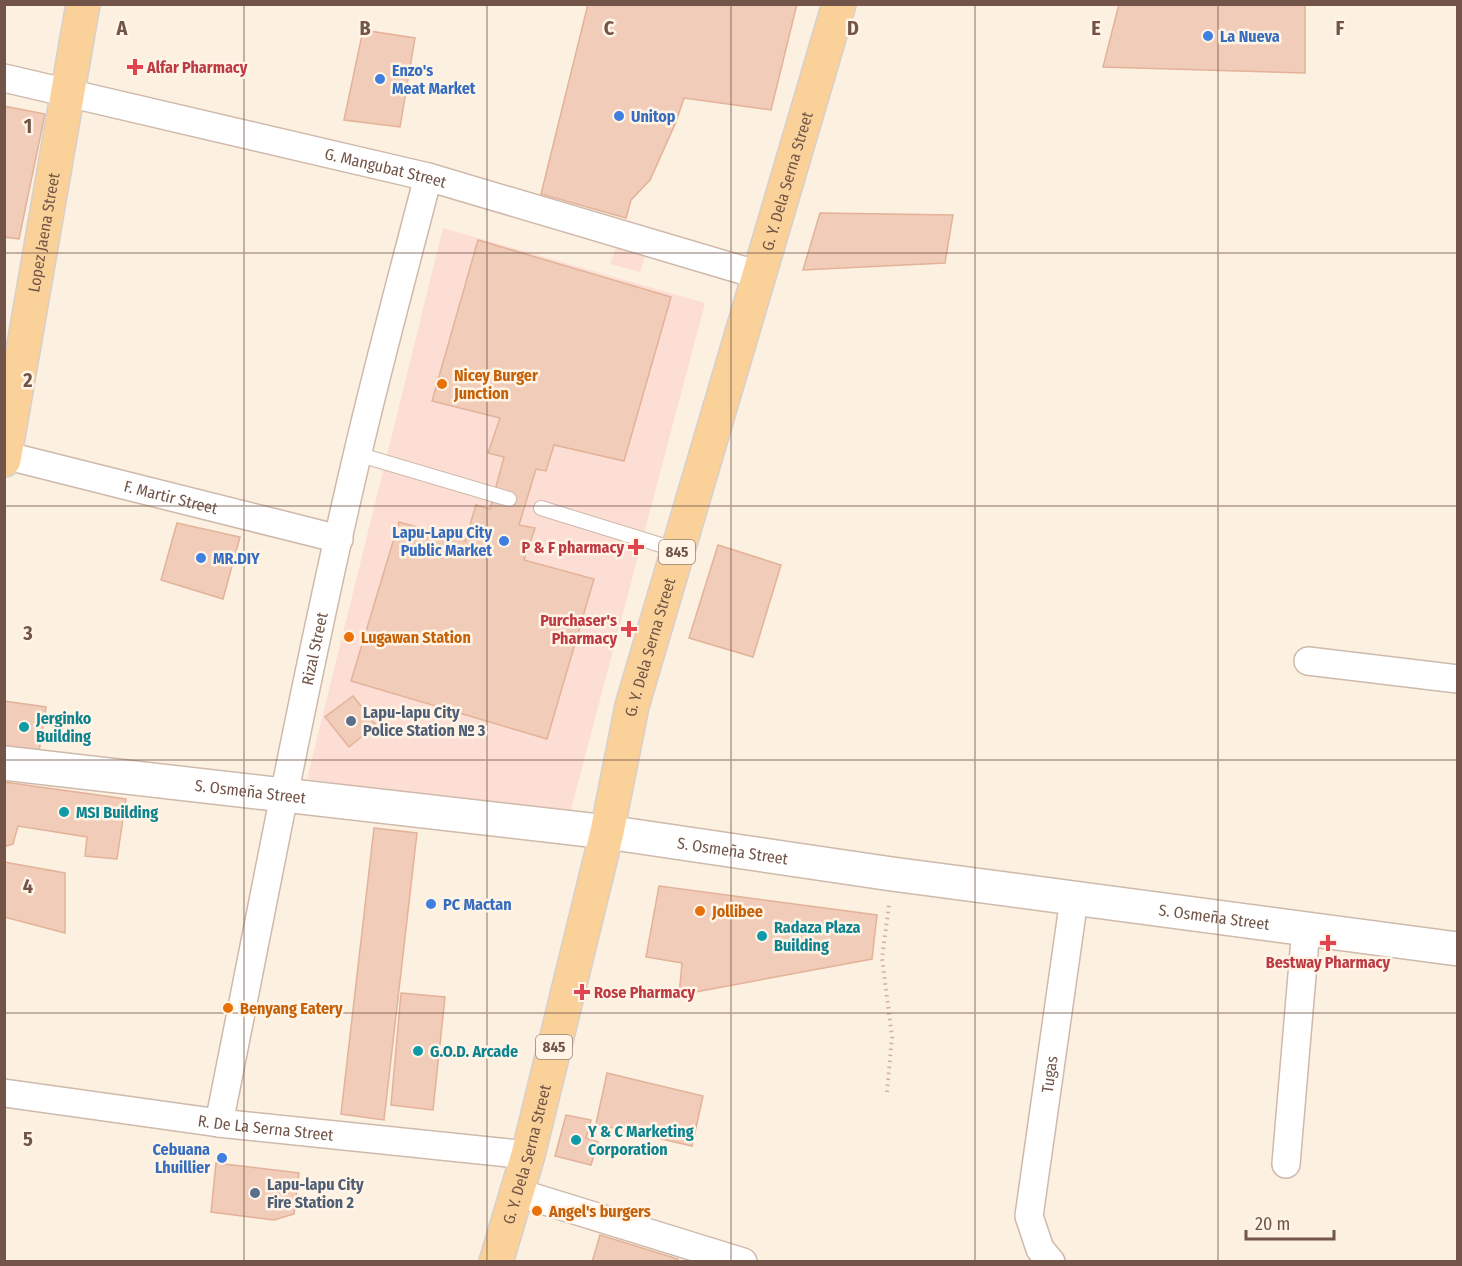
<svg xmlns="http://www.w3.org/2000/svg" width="1462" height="1266" font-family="'Fira Sans Condensed',sans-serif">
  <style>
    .commercial { fill: #fcded4 }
    .building { fill: #f1ccb9; stroke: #e3b299; stroke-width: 1.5 }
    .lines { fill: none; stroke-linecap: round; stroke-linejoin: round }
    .service-casing { stroke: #cfb9ab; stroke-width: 16 }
    .minor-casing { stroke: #cfb9ab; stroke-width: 30 }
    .tertiary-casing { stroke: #cfb9ab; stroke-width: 36 }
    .primary-casing { stroke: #d8cfcc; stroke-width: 36 }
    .path { stroke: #d5b09c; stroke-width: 4; stroke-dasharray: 1.5 4.5; stroke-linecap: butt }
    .service { stroke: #fff; stroke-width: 14 }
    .minor { stroke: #fff; stroke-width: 27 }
    .tertiary { stroke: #fff; stroke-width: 33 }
    .primary { stroke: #fad199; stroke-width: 33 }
    .grid { fill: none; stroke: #725548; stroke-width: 1.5; stroke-opacity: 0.55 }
    .shop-dot { fill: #3f7fe0; stroke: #fff4e6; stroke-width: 2 }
    .health-dot { fill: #e0444e; stroke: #fff4e6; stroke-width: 2 }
    .food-dot { fill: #e8710a; stroke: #fff4e6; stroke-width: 2 }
    .service-dot { fill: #5c6f8a; stroke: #fff4e6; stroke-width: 2 }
    .culture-dot { fill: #0f9aa8; stroke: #fff4e6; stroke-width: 2 }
    .labels { text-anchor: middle; stroke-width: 5; stroke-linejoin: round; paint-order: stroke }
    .shield { fill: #fff4e6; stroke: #9c8577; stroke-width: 1.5 }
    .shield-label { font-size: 15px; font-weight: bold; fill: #725548 }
    .shop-label { font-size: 16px; font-weight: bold; fill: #366cbe; stroke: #fff4e6; text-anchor: start }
    .health-label { font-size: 16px; font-weight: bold; fill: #be3a42; stroke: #fff4e6; text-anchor: start }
    .street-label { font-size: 16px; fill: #725548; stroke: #fff4e6 }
    .food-label { font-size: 16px; font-weight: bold; fill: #c56008; stroke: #fff4e6; text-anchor: start }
    .service-label { font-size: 16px; font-weight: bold; fill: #4e5e75; stroke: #fff4e6; text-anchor: start }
    .culture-label { font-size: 16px; font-weight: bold; fill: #0d838f; stroke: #fff4e6; text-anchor: start }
    .grid-label { font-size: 20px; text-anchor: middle; font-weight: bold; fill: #725548; stroke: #fff4e6; stroke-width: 5; stroke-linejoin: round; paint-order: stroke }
  </style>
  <rect width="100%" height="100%" fill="#fcf0e1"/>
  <!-- commercial -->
  <g class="commercial">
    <path d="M443,228l262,75 -136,514 -262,-38z"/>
    <path d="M619,240l29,8 -8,24 -30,-8z"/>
  </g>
  <!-- building -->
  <g class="building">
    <path d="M588,4h209l-26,106 -87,-12 -8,24 -26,58 -19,20 -5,18 -85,-24z"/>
    <path d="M1119,4h186v69l-202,-6z"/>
    <path d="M363,30l52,8 -15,89 -56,-7z"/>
    <path d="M4,106l41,8 -26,125 -15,-2z"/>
    <path d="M820,213l133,2 -8,48 -142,7z"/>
    <path d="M478,240l193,57 -47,164 -70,-16 -8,26 -10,-2 -17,56 16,3 -11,32 70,19 -47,160 -196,-58 48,-159 66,19 11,-36 14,4 14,-52 -16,-4 12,-35 -68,-17z"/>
    <path d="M177,523l63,14 -17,62 -62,-19z"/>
    <path d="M718,545l63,20 -28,92 -64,-19z"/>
    <path d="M353,696l23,29 -27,22 -24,-30z"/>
    <path d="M4,701l42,6 -7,45 -35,-5z"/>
    <path d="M4,782l122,17 -9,60 -32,-3 2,-19 -69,-11 -5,18 -9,3z"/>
    <path d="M374,828l43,5 -33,287 -43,-6z"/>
    <path d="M4,862l61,11v60l-61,-16z"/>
    <path d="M659,886l218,29 -5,44 -193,36 3,-32 -36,-6z"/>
    <path d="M401,993l44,4 -12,113 -42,-5z"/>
    <path d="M607,1073l96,23 -11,50 -96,-22z"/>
    <path d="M566,1115l25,5 -5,18 12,4 -7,23 -36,-9z"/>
    <path d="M216,1163l83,10 -5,41 -20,6 -63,-8z"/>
    <path d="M600,1235l78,24v3h-86z"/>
  </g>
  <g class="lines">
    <defs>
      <g id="service">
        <path d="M357,454l152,45"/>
        <path d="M541,508l136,42"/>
      </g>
      <g id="minor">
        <path id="s1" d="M4,78l424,99 331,98"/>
        <path id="s2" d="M4,455l335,84"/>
        <path d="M1308,661l150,18"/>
        <path id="s3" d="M4,1093l215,30 309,32"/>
        <path id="s4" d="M219,1123c45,-223 86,-446 138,-667 22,-94 47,-186 71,-279"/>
        <path d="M1286,1164l20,-236"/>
        <path d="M516,1192l227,70"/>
        <path id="s5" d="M1051,1262l-11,-13 -11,-33 45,-317"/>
      </g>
      <g id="tertiary">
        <path id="s6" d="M4,763l603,69 285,42 566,75"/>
      </g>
      <g id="primary">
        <path id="s7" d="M4,460l79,-456"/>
        <path id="s8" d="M496,1262l32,-107 79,-323 25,-126 207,-702"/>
      </g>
    </defs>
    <!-- service casing -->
    <use href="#service" class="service-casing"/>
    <!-- minor casing -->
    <use href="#minor" class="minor-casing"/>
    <!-- tertiary casing -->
    <use href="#tertiary" class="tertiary-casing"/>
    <!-- primary casing -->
    <use href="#primary" class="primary-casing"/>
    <!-- path -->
    <path class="path" d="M887,1092l5,-55 -10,-79 7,-53"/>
    <!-- service -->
    <use href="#service" class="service"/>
    <!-- minor -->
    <use href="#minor" class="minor"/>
    <!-- tertiary -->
    <use href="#tertiary" class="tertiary"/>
    <!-- primary -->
    <use href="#primary" class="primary"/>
  </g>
  <!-- grid -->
  <path class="grid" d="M244,4v1258M487,4v1258M731,4v1258M975,4v1258M1218,4v1258M4,253h1454M4,506h1454M4,760h1454M4,1013h1454"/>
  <!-- markers -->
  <g class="shop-dot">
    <circle cx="1208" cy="36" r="6"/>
    <circle cx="380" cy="79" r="6"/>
    <circle cx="619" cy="116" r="6"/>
    <circle cx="504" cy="541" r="6"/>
    <circle cx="201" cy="558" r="6"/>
    <circle cx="431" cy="904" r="6"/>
    <circle cx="222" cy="1158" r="6"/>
  </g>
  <g class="health-dot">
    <path d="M132 58h6v6h6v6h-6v6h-6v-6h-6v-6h6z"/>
    <path d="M633 538h6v6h6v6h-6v6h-6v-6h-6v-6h6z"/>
    <path d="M626 620h6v6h6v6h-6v6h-6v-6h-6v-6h6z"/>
    <path d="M1325 934h6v6h6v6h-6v6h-6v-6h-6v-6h6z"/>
    <path d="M579 983h6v6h6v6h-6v6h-6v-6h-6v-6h6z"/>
  </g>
  <g class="food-dot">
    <circle cx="442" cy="384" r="6"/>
    <circle cx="349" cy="637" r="6"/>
    <circle cx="700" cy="911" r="6"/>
    <circle cx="228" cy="1008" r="6"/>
    <circle cx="537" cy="1211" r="6"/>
  </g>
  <g class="service-dot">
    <circle cx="351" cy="721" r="6"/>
    <circle cx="255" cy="1193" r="6"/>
  </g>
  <g class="culture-dot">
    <circle cx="24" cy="727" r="6"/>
    <circle cx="64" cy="812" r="6"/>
    <circle cx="762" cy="936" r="6"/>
    <circle cx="418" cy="1051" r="6"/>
    <circle cx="576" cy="1140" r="6"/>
  </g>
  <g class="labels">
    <!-- shield labels -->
    <g class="shield">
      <rect x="659" y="540" width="36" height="24" rx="4.5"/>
      <rect x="536" y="1035" width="36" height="24" rx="4.5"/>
    </g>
    <g class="shield-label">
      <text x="677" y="557">845</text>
      <text x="554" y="1052">845</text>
    </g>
    <!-- shop labels -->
    <g class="shop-label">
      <text x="1220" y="42">La Nueva</text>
      <text x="392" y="76">Enzo's<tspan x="392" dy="18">Meat Market</tspan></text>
      <text x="631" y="122">Unitop</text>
      <text x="492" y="538" text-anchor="end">Lapu-Lapu City<tspan x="492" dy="18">Public Market</tspan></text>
      <text x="213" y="564">MR.DIY</text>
      <text x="443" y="910">PC Mactan</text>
      <text x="210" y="1155" text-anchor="end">Cebuana<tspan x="210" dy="18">Lhuillier</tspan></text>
    </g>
    <!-- health labels -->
    <g class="health-label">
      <text x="147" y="73">Alfar Pharmacy</text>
      <text x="624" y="553" text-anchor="end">P &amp; F pharmacy</text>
      <text x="617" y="626" text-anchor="end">Purchaser's<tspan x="617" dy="18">Pharmacy</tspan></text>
      <text x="1328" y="968" text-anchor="middle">Bestway Pharmacy</text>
      <text x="594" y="998">Rose Pharmacy</text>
    </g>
    <!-- street labels -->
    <g class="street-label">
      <text dy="6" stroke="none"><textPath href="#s1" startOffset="392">G. Mangubat Street</textPath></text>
      <text dy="6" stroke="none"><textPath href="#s8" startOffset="1120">G. Y. Dela Serna Street</textPath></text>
      <text dy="6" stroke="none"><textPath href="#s7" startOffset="231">Lopez Jaena Street</textPath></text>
      <text dy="6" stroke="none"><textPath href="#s2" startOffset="172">F. Martir Street</textPath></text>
      <text dy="6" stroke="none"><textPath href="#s8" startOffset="634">G. Y. Dela Serna Street</textPath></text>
      <text dy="6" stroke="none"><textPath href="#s4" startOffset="484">Rizal Street</textPath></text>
      <text dy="6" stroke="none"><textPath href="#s6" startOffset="248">S. Osmeña Street</textPath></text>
      <text dy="6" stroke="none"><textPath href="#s6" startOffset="734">S. Osmeña Street</textPath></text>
      <text dy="6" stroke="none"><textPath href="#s6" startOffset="1220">S. Osmeña Street</textPath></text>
      <text dy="6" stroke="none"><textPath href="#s5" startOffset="195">Tugas</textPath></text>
      <text dy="6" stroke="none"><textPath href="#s3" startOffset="264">R. De La Serna Street</textPath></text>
      <text dy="6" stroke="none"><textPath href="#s8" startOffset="112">G. Y. Dela Serna Street</textPath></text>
    </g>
    <!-- food labels -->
    <g class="food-label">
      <text x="454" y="381">Nicey Burger<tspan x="454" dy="18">Junction</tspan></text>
      <text x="361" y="643">Lugawan Station</text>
      <text x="712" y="917">Jollibee</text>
      <text x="240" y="1014">Benyang Eatery</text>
      <text x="549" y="1217">Angel's burgers</text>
    </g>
    <!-- service labels -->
    <g class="service-label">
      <text x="363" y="718">Lapu-lapu City<tspan x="363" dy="18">Police Station № 3</tspan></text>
      <text x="267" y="1190">Lapu-lapu City<tspan x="267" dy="18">Fire Station 2</tspan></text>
    </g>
    <!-- culture labels -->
    <g class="culture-label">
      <text x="36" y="724">Jerginko<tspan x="36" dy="18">Building</tspan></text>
      <text x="76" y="818">MSI Building</text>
      <text x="774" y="933">Radaza Plaza<tspan x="774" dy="18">Building</tspan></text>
      <text x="430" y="1057">G.O.D. Arcade</text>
      <text x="588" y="1137">Y &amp; C Marketing<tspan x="588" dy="18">Corporation</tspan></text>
    </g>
  </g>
  <g class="grid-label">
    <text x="122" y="35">A</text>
    <text x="365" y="35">B</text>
    <text x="609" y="35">C</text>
    <text x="853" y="35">D</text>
    <text x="1096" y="35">E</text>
    <text x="1340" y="35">F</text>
    <text x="28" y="133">1</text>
    <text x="28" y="387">2</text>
    <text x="28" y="640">3</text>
    <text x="28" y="893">4</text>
    <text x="28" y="1146">5</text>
  </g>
  <!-- border -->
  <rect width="1462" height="1266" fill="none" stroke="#725548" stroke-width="12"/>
  <!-- scale -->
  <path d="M1246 1230v9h88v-9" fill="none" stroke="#725548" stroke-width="3"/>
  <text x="1255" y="1230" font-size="18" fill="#725548" stroke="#fff4e6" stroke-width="4.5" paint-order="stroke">20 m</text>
</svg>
